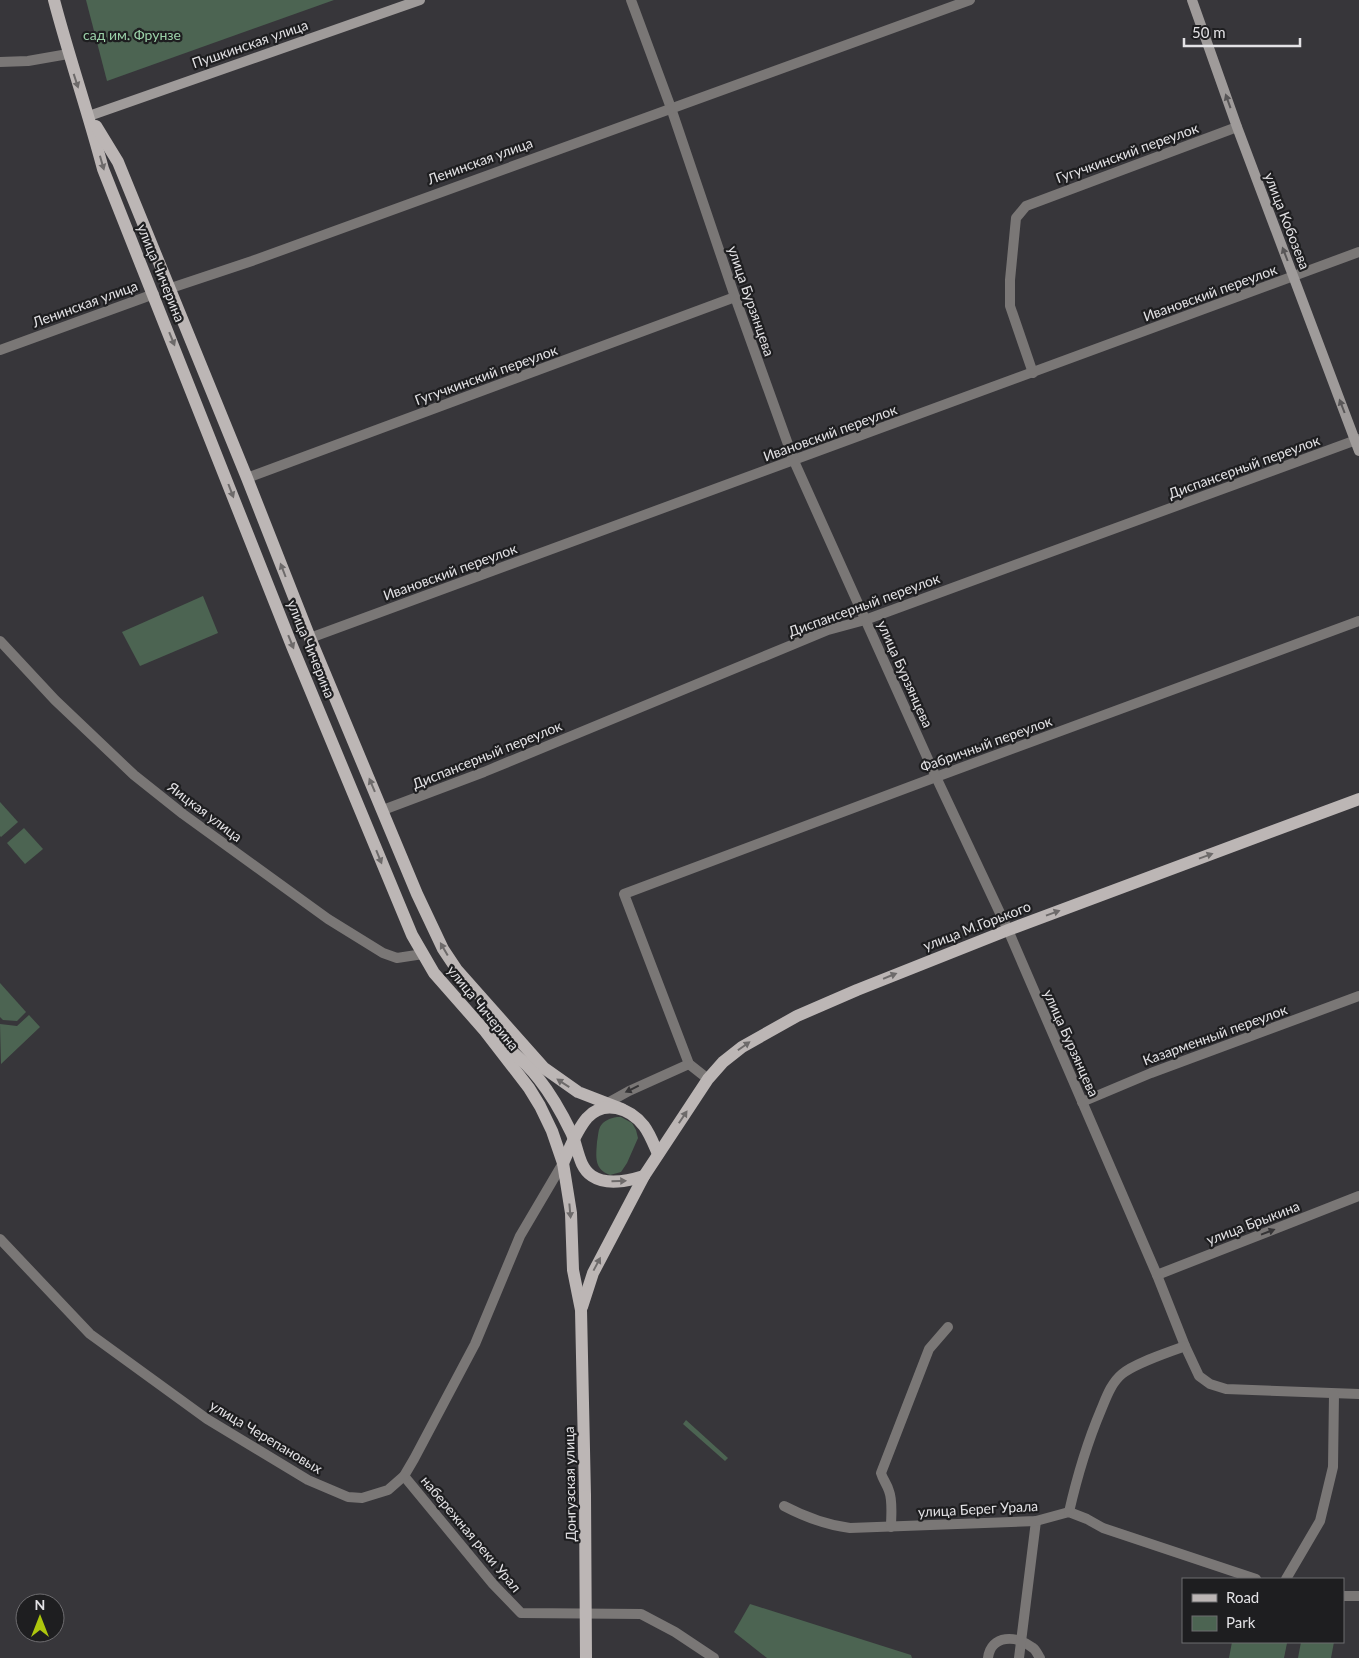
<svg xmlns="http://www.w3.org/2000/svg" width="1359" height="1658" font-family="Lato,sans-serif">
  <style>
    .green { fill: #4c6452 }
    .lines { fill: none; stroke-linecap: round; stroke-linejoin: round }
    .pedestrian { stroke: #7a7776; stroke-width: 10 }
    .minor { stroke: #7a7776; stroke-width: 10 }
    .tertiary { stroke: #7a7776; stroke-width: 10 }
    .secondary { stroke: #9f9b9a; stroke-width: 10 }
    .primary { stroke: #bcb6b5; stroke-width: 12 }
    .primary-bridge { stroke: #bcb6b5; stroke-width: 12 }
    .oneway { fill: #6d6a6a }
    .oneway2 { fill: #585657 }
    .oneway3 { fill: #353436 }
    .labels { text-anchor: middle; stroke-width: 4.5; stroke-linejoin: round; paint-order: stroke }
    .park-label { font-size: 14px; fill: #9bd2a9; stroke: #1e1e20 }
    .street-label { font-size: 14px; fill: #e3e2e5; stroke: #1e1e20 }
  </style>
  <rect width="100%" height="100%" fill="#37363a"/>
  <!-- green -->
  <g class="green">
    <path d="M86,0h248l-227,81z"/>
    <path d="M203,596l15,37 -78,33 -18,-34z"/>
    <path d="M0,802l18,20 -17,15 -1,-1z"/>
    <path d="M24,828l19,21 -18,15 -18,-21z"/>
    <path d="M0,983l26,29 -9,9 -14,-1 -3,-3z"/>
    <path d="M29,1015l11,12 -39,37 -1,-40 17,2z"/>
    <path d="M617,1117h4l11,6 4,7 2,8 -11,25 -6,9 -11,3c-16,-6 -14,-18 -13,-33 1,-5 1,-11 3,-15 3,-6 10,-9 17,-10z"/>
    <path d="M686,1420l42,38 -3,3 -42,-37z"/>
    <path d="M750,1604l161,51 1,3h-145l-33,-26z"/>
    <path d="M1232,1642h48l7,1 -3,15h-55z"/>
    <path d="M1301,1642h33l-3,16h-33z"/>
  </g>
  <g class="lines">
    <!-- pedestrian -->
    <g class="pedestrian">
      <path d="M404,1476l89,108 28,29 120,1 34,18 39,26"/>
      <path d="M988,1658c3,-24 29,-23 45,-10 3,2 5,7 7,10"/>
      <path d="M1019,1658l17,-137"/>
    </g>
    <!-- minor -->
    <g class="minor">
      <path d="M0,62l28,-1 40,-7"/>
      <path d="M0,350l154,-56"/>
      <path d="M1033,373l-23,-67v-26l6,-62 10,-12 211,-79"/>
      <path d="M247,478l488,-181"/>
      <path d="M310,638l1049,-386"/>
      <path d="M0,641l55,59 79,75 49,39 145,105 55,34 14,5 26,-4"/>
      <path d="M383,810l101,-38 344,-142 37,-10 494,-181"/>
      <path d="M1008,930l149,345 28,71 14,30 11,8 16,5 133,5"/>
      <path d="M708,1079l-19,-15 -65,-170 312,-117 423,-156"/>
      <path d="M1082,1102l69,-29 208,-77"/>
      <path d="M602,1106l27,-15 60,-27"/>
      <path d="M0,1239l90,95 117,85 101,61 40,17 14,1 26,-8 16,-14 10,-17 61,-115 45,-108 43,-73"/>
      <path d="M1157,1275l202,-79"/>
      <path d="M784,1506c21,11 42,19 66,22l186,-7 33,-9 18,7 16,9 153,51"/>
      <path d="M1069,1512c8,-35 18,-69 32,-102 5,-12 10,-27 21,-36 13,-11 45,-21 63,-28"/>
      <path d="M891,1527c0,-11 2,-26 -2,-36 -2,-7 -6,-11 -8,-18l48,-124 19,-22"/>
      <path d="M1286,1579l34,-58 13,-54 1,-73"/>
      <path d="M1343,1596h16"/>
    </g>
    <!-- tertiary -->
    <g class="tertiary">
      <path d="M631,0l40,108 64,189 59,164 142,316 72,153"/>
      <path d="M171,288l81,-27 718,-261"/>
    </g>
    <!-- secondary -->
    <g class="secondary">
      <path d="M1192,0l45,127 122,324"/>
      <path d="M89,116l331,-116"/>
    </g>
    <!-- primary -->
    <g class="primary">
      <path d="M54,0c15,57 34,112 49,169l189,477 120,289 22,38 51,58 44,57 11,18 12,25 11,32 8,50 2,57 8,40 4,186"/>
      <path d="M96,126l22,36 129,316 63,160 107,256 26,55 14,21 87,98 34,24 44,17"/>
      <path d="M494,1038c37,25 57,53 77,94 7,14 7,35 21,44 15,10 36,5 52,0"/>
      <path d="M563,1163c7,-15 13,-32 24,-45 17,-19 43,-10 57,8 6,8 10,19 14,28"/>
      <path d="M582,1307l11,-34 51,-97 64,-97 15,-17 19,-15 55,-31 60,-26 151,-60 351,-131"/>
    </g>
    <!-- primary-bridge -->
    <path class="primary-bridge" d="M585,1496l1,162"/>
  </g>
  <!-- one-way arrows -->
  <defs><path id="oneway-solid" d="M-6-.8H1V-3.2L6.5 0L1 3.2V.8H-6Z" transform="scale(1.25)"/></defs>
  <g class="oneway">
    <use href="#oneway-solid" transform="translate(76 81) rotate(72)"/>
    <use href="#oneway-solid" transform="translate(102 163) rotate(74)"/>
    <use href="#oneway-solid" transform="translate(172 339) rotate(68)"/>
    <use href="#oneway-solid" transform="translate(231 491) rotate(69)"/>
    <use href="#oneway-solid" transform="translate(283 570) rotate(-111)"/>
    <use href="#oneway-solid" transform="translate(291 642) rotate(68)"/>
    <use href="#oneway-solid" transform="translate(372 785) rotate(-113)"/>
    <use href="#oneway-solid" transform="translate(1206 856) rotate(-20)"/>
    <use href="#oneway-solid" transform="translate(379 857) rotate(68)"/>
    <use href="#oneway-solid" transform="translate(1053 913) rotate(-20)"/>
    <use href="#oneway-solid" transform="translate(444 949) rotate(-120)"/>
    <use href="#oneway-solid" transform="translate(890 976) rotate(-22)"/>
    <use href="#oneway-solid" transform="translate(744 1046) rotate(-35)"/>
    <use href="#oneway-solid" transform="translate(563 1083) rotate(-147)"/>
    <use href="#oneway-solid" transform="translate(683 1117) rotate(-56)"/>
    <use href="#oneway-solid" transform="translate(619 1181) rotate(-2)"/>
    <use href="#oneway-solid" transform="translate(570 1211) rotate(85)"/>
    <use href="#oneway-solid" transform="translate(597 1264) rotate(-62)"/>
  </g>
  <g class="oneway2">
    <use href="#oneway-solid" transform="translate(1228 101) rotate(-110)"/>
    <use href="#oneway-solid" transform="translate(1285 254) rotate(-111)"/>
    <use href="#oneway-solid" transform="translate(1342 406) rotate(-111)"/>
  </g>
  <g class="oneway3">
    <use href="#oneway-solid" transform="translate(632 1089) rotate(154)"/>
    <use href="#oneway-solid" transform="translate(1268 1232) rotate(-21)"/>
  </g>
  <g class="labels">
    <!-- park labels -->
    <g class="park-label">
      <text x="132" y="40">сад им. Фрунзе</text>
    </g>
    <!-- street labels -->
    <g class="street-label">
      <text transform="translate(250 44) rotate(-19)" y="5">Пушкинская улица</text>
      <text transform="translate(1127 153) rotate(-20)" y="5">Гугучкинский переулок</text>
      <text transform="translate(480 161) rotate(-20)" y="5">Ленинская улица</text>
      <text transform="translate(1287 221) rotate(69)" y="5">улица Кобозева</text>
      <text transform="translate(161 273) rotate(68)" y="5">улица Чичерина</text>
      <text transform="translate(1210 293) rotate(-20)" y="5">Ивановский переулок</text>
      <text transform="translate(751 301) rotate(71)" y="5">улица Бурзянцева</text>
      <text transform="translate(85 304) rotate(-20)" y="5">Ленинская улица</text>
      <text transform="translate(486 375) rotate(-20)" y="5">Гугучкинский переулок</text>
      <text transform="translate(830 433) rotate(-20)" y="5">Ивановский переулок</text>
      <text transform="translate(1244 467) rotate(-20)" y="5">Диспансерный переулок</text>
      <text transform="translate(450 572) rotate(-20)" y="5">Ивановский переулок</text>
      <text transform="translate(864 605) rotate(-20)" y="5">Диспансерный переулок</text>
      <text transform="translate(311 649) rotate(68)" y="5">улица Чичерина</text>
      <text transform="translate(905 674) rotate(66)" y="5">улица Бурзянцева</text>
      <text transform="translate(986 744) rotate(-20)" y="5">Фабричный переулок</text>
      <text transform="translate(487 755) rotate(-22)" y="5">Диспансерный переулок</text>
      <text transform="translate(205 812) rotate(37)" y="5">Яицкая улица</text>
      <text transform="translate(977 926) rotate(-21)" y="5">улица М.Горького</text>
      <text transform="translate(483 1008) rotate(51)" y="5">улица Чичерина</text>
      <text transform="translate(1215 1035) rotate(-20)" y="5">Казарменный переулок</text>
      <text transform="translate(1071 1043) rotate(66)" y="5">улица Бурзянцева</text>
      <text transform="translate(1253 1223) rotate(-21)" y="5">улица Брыкина</text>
      <text transform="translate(266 1437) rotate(31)" y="5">улица Черепановых</text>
      <text transform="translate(570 1484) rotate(-91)" y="5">Донгузская улица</text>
      <text transform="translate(978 1509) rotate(-3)" y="5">улица Берег Урала</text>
      <text transform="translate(471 1534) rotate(50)" y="5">набережная реки Урал</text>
    </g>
  </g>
  <!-- legend -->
  <rect x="1182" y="1578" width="162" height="65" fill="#1e1e20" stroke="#6d6c6f"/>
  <rect x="1192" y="1594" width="25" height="8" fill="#bcb6b5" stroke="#6d6c6f"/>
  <text x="1226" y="1603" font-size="15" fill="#e3e2e5">Road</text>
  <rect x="1192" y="1616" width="25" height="15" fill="#4c6452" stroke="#6d6c6f"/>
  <text x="1226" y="1628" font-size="15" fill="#e3e2e5">Park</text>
  <!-- north arrow -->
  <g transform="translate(40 1618)"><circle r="24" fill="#1e1e20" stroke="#6d6c6f"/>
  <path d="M0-4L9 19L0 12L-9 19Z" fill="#adc60e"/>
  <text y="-8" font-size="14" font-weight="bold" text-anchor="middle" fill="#e3e2e5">N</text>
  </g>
  <!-- scale -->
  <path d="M1184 38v8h116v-8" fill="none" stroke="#e3e2e5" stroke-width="2.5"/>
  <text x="1192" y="38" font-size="15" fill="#e3e2e5" stroke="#1e1e20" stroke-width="4" paint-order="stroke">50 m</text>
</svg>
